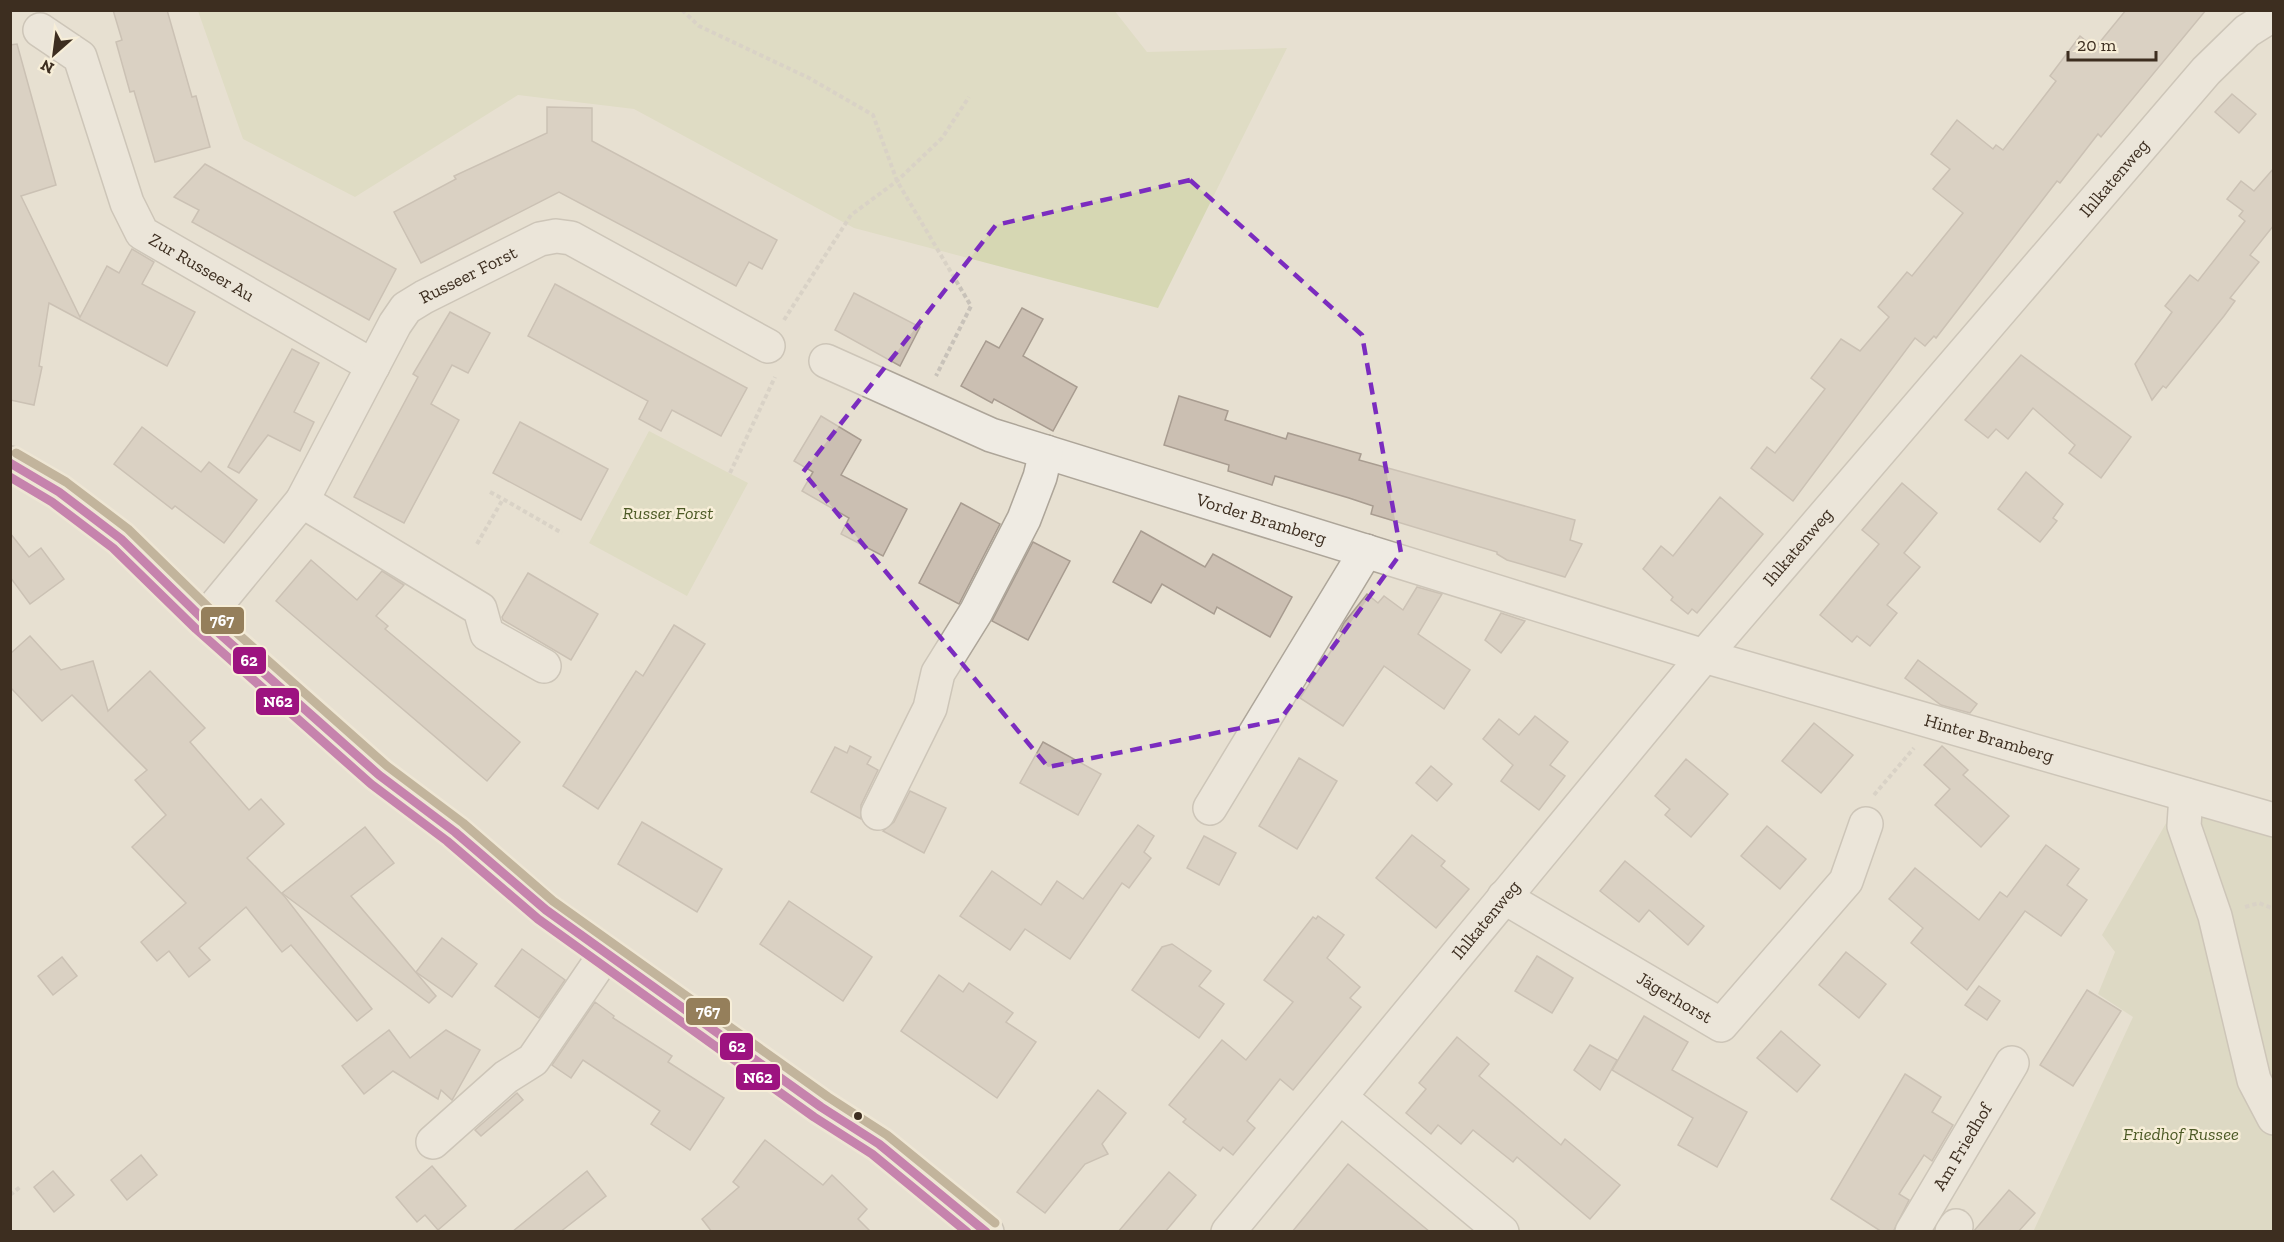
<svg xmlns="http://www.w3.org/2000/svg" width="2284" height="1242" font-family="'Zilla Slab',serif">
  <style>
    .green { fill: #d6d7b3 }
    .cemetery { fill: #d1d1b3 }
    .building { fill: #cbbfb2; stroke: #a89c90; stroke-width: 1.5 }
    .lines { fill: none; stroke-linecap: round; stroke-linejoin: round }
    .minor-casing { stroke: #ada599; stroke-width: 36 }
    .path { stroke: #c8c2b9; stroke-width: 4; stroke-dasharray: 4.5 3; stroke-linecap: butt }
    .minor { stroke: #efebe3; stroke-width: 33 }
    .bus-1-casing { stroke: #f7eed8; stroke-width: 14 }
    .bus-2-casing { stroke: #f7eed8; stroke-width: 14 }
    .bus-3-casing { stroke: #f7eed8; stroke-width: 14 }
    .bus-1 { stroke: #9d1380; stroke-width: 9 }
    .bus-2 { stroke: #9d1380; stroke-width: 9 }
    .bus-3 { stroke: #957f5b; stroke-width: 9 }
    .marked { fill: none; stroke: #7b2cbf; stroke-width: 4.5; stroke-dasharray: 12 8; stroke-linejoin: round }
    .bus-dot { fill: #3d2e20; stroke: #f7eed8; stroke-width: 2 }
    .labels { text-anchor: middle; stroke-width: 5; stroke-linejoin: round; paint-order: stroke }
    .street-label { font-size: 18px; fill: #3d2e20; stroke: #f7eed8 }
    .park-label { font-size: 18px; font-style: italic; fill: #4d5a26; stroke: #f7eed8 }
    .line-badge { stroke: #f7eed8; stroke-width: 2 }
    .badge-label { font-size: 16px; text-anchor: middle; font-weight: bold; fill: #fff }
  </style>
  <rect width="100%" height="100%" fill="#e7e0d1"/>
  <!-- green -->
  <g class="green">
    <path d="M1114,10l33,42 140,-4 -129,260 -304,-80 -220,-119 -116,-14 -163,102 -112,-58 -45,-128z"/>
    <path d="M649,431l99,52 -61,113 -98,-53z"/>
  </g>
  <!-- cemetery -->
  <path class="cemetery" d="M2177,804l96,30v397l-240,1 100,-215 -35,-23 17,-42 -13,-17z"/>
  <!-- building -->
  <g class="building">
    <path d="M113,10h54l25,87 4,-1 14,51 -55,15 -21,-71 -4,1 -14,-50 6,-2z"/>
    <path d="M2126,10h80l-105,127 -3,-3 -38,49 -3,-2 -121,157 -2,-2 -9,10 -10,-8 -122,163 -42,-33 16,-21 8,6 50,-64 -14,-11 30,-39 19,12 29,-34 -11,-10 29,-35 5,4 51,-63 -30,-24 17,-20 -19,-15 26,-34 36,29 3,-4 7,5 53,-69 -6,-5 30,-40 15,12z"/>
    <path d="M17,44l39,141 -35,11 59,121 27,-51 12,7 13,-24 22,13 -12,22 53,28 -28,54 -118,-63 -10,63 3,1 -8,38 -24,-5v-355z"/>
    <path d="M2232,94l24,20 -17,19 -24,-21z"/>
    <path d="M547,107l45,1v33l185,99 -15,29 -13,-7 -13,24 -177,-94 -138,71 -27,-51 62,-33 -2,-3 93,-43z"/>
    <path d="M205,164l191,105 -27,51 -177,-98 7,-12 -25,-13z"/>
    <path d="M2274,168v57l-24,30 9,7 -29,36 5,3 -11,15 -58,72 -3,-2 -11,14 -17,-36 37,-52 -7,-6 25,-31 8,6 47,-60 -6,-5 4,-5 -16,-12 14,-18 13,10z"/>
    <path d="M555,284l192,104 -26,48 -49,-26 -11,21 -22,-12 9,-18 -120,-65z"/>
    <path d="M854,293l66,34 -20,39 -65,-36z"/>
    <path d="M1022,308l21,11 -20,37 54,31 -24,44 -59,-32 -2,4 -31,-17 25,-45 13,7z"/>
    <path d="M450,312l40,21 -22,40 -16,-8 -21,39 28,16 -55,103 -50,-26 64,-120 -5,-3z"/>
    <path d="M292,349l27,14 -25,49 20,10 -14,29 -32,-16 -29,38 -11,-6z"/>
    <path d="M2021,355l110,82 -30,41 -32,-25 6,-8 -42,-37 -25,31 -12,-10 -8,9 -23,-18z"/>
    <path d="M1179,396l49,15 -3,9 61,19 2,-6 73,21 -2,6 216,60 -5,20 12,4 -17,33 -58,-17 -10,-6v-2l-126,-38 2,-8 -24,-8 -74,-22 -3,9 -44,-14 1,-6 -65,-20z"/>
    <path d="M821,416l40,24 -20,35 66,34 -24,47 -42,-22 8,-16 -47,-27 11,-19 -19,-11z"/>
    <path d="M520,422l88,47 -27,51 -88,-47z"/>
    <path d="M142,427l59,45 8,-10 48,38 -33,43 -49,-37 -3,3 -58,-45z"/>
    <path d="M2026,472l37,32 -10,14 4,3 -17,21 -42,-33z"/>
    <path d="M1902,483l35,30 -33,40 16,14 -33,38 10,8 -27,33 -13,-10 -5,6 -32,-27 59,-71 -17,-14z"/>
    <path d="M1720,497l43,37 -66,79 -5,-4 -4,5 -17,-14 2,-3 -30,-28 18,-23 12,10z"/>
    <path d="M961,503l39,21 -41,80 -40,-21z"/>
    <path d="M1141,531l64,36 8,-13 79,43 -22,40 -53,-30 -3,7 -52,-30 -11,19 -38,-21z"/>
    <path d="M10,533l19,24 12,-9 23,31 -34,25 -20,-27z"/>
    <path d="M1033,542l37,19 -42,79 -36,-19z"/>
    <path d="M311,560l46,40 25,-29 22,14 -28,31 12,10 -3,3 135,113 -33,39 -211,-180z"/>
    <path d="M528,573l70,41 -27,46 -68,-40 -1,-3z"/>
    <path d="M1417,587l25,7 -24,40 52,36 -26,39 -60,-43 -41,60 -43,-28 43,-65 -3,-2 4,-8 23,-29 11,9 6,-7 19,14z"/>
    <path d="M1501,613l24,8 -24,32 -16,-13z"/>
    <path d="M674,625l31,19 -107,165 -35,-23 73,-115 7,5z"/>
    <path d="M30,636l31,34 32,-9 15,50 42,-40 55,57 -15,14 59,68 12,-11 23,25 -37,34 38,39 87,112 -15,12 -66,-76 -9,7 -36,-45 -47,41 11,12 -21,17 -20,-26 -12,10 -16,-19 45,-39 -54,-56 34,-32 -31,-35 12,-10 -75,-75 -30,26 -32,-34v-33z"/>
    <path d="M1918,660l59,44 -7,9 -29,-8 -36,-27z"/>
    <path d="M1535,716l33,26 -18,23 15,11 -26,34 -38,-29 12,-16 -30,-26 16,-20 20,16z"/>
    <path d="M1814,723l39,32 -32,38 -39,-32z"/>
    <path d="M1043,742l58,32 -23,41 -58,-32z"/>
    <path d="M850,746l21,11 -4,7 11,6 -17,35v14l-50,-27 24,-45 12,6z"/>
    <path d="M1942,746l26,24 -5,5 46,41 -28,31 -46,-42 15,-16 -26,-24z"/>
    <path d="M1299,758l38,23 -40,68 -38,-23z"/>
    <path d="M1686,759l42,35 -37,43 -26,-22 5,-6 -15,-13z"/>
    <path d="M1431,766l21,18 -15,17 -21,-18z"/>
    <path d="M910,791l36,17 -22,45 -41,-22 11,-9z"/>
    <path d="M642,822l80,47 -25,43 -79,-48z"/>
    <path d="M1138,825l16,11 -10,16 7,6 -22,30 -7,-5 -52,76 -45,-30 -15,21 -50,-34 32,-45 49,34 16,-24 26,18z"/>
    <path d="M1767,826l39,33 -26,30 -39,-33z"/>
    <path d="M365,827l29,36 -43,33 85,100 -7,7 -147,-110z"/>
    <path d="M1412,835l33,26 -4,5 28,23 -33,39 -60,-50z"/>
    <path d="M1204,836l32,17 -17,32 -32,-17z"/>
    <path d="M2046,845l33,24 -12,16 20,15 -26,36 -36,-25 -58,79 -56,-47 12,-15 -34,-29 26,-31 64,52 21,-28 7,5z"/>
    <path d="M1625,861l79,65 -16,19 -39,-35 -10,12 -39,-31z"/>
    <path d="M789,901l83,56 -29,44 -83,-57z"/>
    <path d="M1318,916l26,19 -17,23 33,29 -10,11 11,9 -68,83 -13,-11 -33,42 8,7 -22,27 -10,-8 -3,4 -37,-29 3,-3 -17,-14 53,-65 24,20 47,-58 -29,-22 49,-63 3,2z"/>
    <path d="M442,938l35,26 -25,33 -36,-25z"/>
    <path d="M1172,944l39,27 -12,15 25,18 -25,34 -67,-48 30,-43z"/>
    <path d="M522,949l43,31 -26,38 -44,-32z"/>
    <path d="M1846,952l40,32 -27,34 -40,-33z"/>
    <path d="M1537,956l36,22 -21,35 -37,-22z"/>
    <path d="M62,957l15,19 -24,19 -15,-19z"/>
    <path d="M939,975l24,17 6,-9 44,30 -7,9 30,20 -39,56 -96,-67z"/>
    <path d="M1979,986l21,15 -13,19 -22,-15z"/>
    <path d="M2087,990l34,21 -48,75 -33,-21z"/>
    <path d="M595,1002l19,14 -1,2 59,38 -4,6 56,36 -34,52 -39,-26 9,-13 -77,-51 -12,18 -19,-13z"/>
    <path d="M1644,1016l44,26 -16,28 75,42 -30,55 -39,-22 15,-27 -81,-48z"/>
    <path d="M389,1030l21,28 36,-28 34,20 -28,50 -11,-10 -3,9 -45,-28 -29,23 -22,-28z"/>
    <path d="M1781,1031l39,34 -23,27 -40,-34z"/>
    <path d="M1457,1037l32,27 -10,12 82,69 4,-6 55,46 -30,34 -73,-62 -4,5 -40,-32 -12,14 -23,-19 -7,9 -25,-21 20,-24 -7,-6z"/>
    <path d="M1590,1045l27,15 -17,30 -26,-20z"/>
    <path d="M1905,1074l36,23 -9,15 21,13 -21,36 -8,-6 -25,39 10,6 -16,32h-11l-51,-33z"/>
    <path d="M1098,1090l28,23 -24,31 6,10 -23,10 -40,49 -28,-21z"/>
    <path d="M517,1093l6,7 -42,36 -6,-6z"/>
    <path d="M765,1140l58,45 9,-10 35,34 -9,10 13,13h-159l-10,-13 37,-32 -6,-5z"/>
    <path d="M141,1155l16,20 -30,25 -16,-20z"/>
    <path d="M1348,1164l82,68h-138z"/>
    <path d="M432,1166l34,40 -28,24 -13,-15 -8,7 -21,-25z"/>
    <path d="M53,1171l21,24 -20,17 -20,-25z"/>
    <path d="M587,1171l19,25 -46,36h-48z"/>
    <path d="M1169,1172l27,23 -31,37h-47z"/>
    <path d="M2009,1190l26,23 -17,19h-45z"/>
  </g>
  <g class="lines">
    <defs>
      <g id="minor">
        <path id="s1" d="M40,30l40,27 47,146 15,30 231,133"/>
        <path id="s2" d="M826,361l165,74 713,221 570,164"/>
        <path d="M10,463l49,29 62,47 83,81 175,155 76,57 91,78 275,197 58,37 108,88"/>
        <path d="M302,501l178,108 7,25 57,32"/>
        <path id="s3" d="M204,620l98,-119 93,-177 11,-16 18,-11 116,-58 16,-3 15,2 197,108"/>
        <path d="M2186,795l-2,31 31,90 39,164 20,38"/>
        <path d="M1210,808l156,-257"/>
        <path d="M878,813l52,-105 8,-35 38,-61 48,-93 16,-42 6,-25"/>
        <path id="s4" d="M1504,897l217,128 125,-144 20,-57"/>
        <path d="M1340,1097l162,135"/>
        <path d="M433,1142l73,-65 27,-17 73,-107"/>
        <path id="s5" d="M1228,1232l476,-576 502,-585 41,-40 27,-17"/>
        <path id="s6" d="M1912,1232l100,-169"/>
        <path d="M1952,1232l4,-6"/>
      </g>
    </defs>
    <!-- minor casing -->
    <use href="#minor" class="minor-casing"/>
    <!-- path -->
    <g class="path">
      <path d="M682,10l17,16 110,52 64,37 24,66 74,125 -35,70"/>
      <path d="M784,320l67,-105 46,-34 45,-43 27,-41"/>
      <path d="M730,473l45,-96"/>
      <path d="M490,492l13,7"/>
      <path d="M477,544l26,-45 59,34"/>
      <path d="M1874,795l40,-47"/>
      <path d="M2245,907l14,-4 15,6"/>
      <path d="M10,1195l10,-8"/>
    </g>
    <!-- minor -->
    <use href="#minor" class="minor"/>
    <defs>
      <path id="bus-1" d="M10,463l49,29 62,47 83,81 175,155 76,57 91,78 275,197 58,37 107,88"/>
      <path id="bus-2" d="M10,477l42,25 61,46 83,81 175,155 76,57 91,78 276,198 58,37 95,78"/>
      <path id="bus-3" d="M16,453l50,29 62,47 84,82 175,155 76,57 90,78 275,196 59,38 108,88"/>
    </defs>
    <!-- bus-1 casing -->
    <use href="#bus-1" class="bus-1-casing"/>
    <!-- bus-2 casing -->
    <use href="#bus-2" class="bus-2-casing"/>
    <!-- bus-3 casing -->
    <use href="#bus-3" class="bus-3-casing"/>
    <!-- bus-1 -->
    <use href="#bus-1" class="bus-1"/>
    <!-- bus-2 -->
    <use href="#bus-2" class="bus-2"/>
    <!-- bus-3 -->
    <use href="#bus-3" class="bus-3"/>
  </g>
  <!-- marked area -->
  <path d="M0 0H2284V1242H0ZM1190,180l172,155 39,218 -121,167 -232,47 -245,-295 193,-247z" fill="#e7e0d1" fill-opacity=".55" fill-rule="evenodd"/>
  <path class="marked" d="M1190,180l172,155 39,218 -121,167 -232,47 -245,-295 193,-247z"/>
  <!-- markers -->
  <circle class="bus-dot" cx="858" cy="1116" r="5"/>
  <g class="labels">
    <!-- street labels -->
    <g class="street-label">
      <text dy="6" stroke="none"><textPath href="#s5" startOffset="1377">Ihlkatenweg</textPath></text>
      <text dy="6" stroke="none"><textPath href="#s1" startOffset="304">Zur Russeer Au</textPath></text>
      <text dy="6" stroke="none"><textPath href="#s3" startOffset="444">Russeer Forst</textPath></text>
      <text dy="6" stroke="none"><textPath href="#s2" startOffset="464">Vorder Bramberg</textPath></text>
      <text dy="6" stroke="none"><textPath href="#s5" startOffset="891">Ihlkatenweg</textPath></text>
      <text dy="6" stroke="none"><textPath href="#s2" startOffset="1224">Hinter Bramberg</textPath></text>
      <text dy="6" stroke="none"><textPath href="#s5" startOffset="405">Ihlkatenweg</textPath></text>
      <text dy="6" stroke="none"><textPath href="#s4" startOffset="198">Jägerhorst</textPath></text>
      <text dy="6" stroke="none"><textPath href="#s6" startOffset="99">Am Friedhof</textPath></text>
    </g>
    <!-- park labels -->
    <g class="park-label">
      <text x="668" y="519">Russer Forst</text>
      <text x="2181" y="1140">Friedhof Russee</text>
    </g>
  </g>
  <g class="line-badge">
    <rect x="200" y="606" width="45" height="29" rx="6" fill="#957f5b"/>
    <rect x="232" y="646" width="35" height="29" rx="6" fill="#9d1380"/>
    <rect x="255" y="687" width="45" height="29" rx="6" fill="#9d1380"/>
    <rect x="685" y="997" width="46" height="29" rx="6" fill="#957f5b"/>
    <rect x="719" y="1032" width="35" height="29" rx="6" fill="#9d1380"/>
    <rect x="735" y="1063" width="46" height="28" rx="6" fill="#9d1380"/>
  </g>
  <g class="badge-label">
    <text x="222" y="626">767</text>
    <text x="249" y="666">62</text>
    <text x="278" y="707">N62</text>
    <text x="708" y="1017">767</text>
    <text x="737" y="1052">62</text>
    <text x="758" y="1083">N62</text>
  </g>
  <!-- border -->
  <rect width="2284" height="1242" fill="none" stroke="#3d2e20" stroke-width="24"/>
  <!-- north arrow -->
  <g transform="translate(54 54) rotate(208)" stroke="#f7eed8" stroke-width="4.5" paint-order="stroke">
  <path d="M0-4.5L10 22L0 15L-10 22Z" fill="#3d2e20"/>
  <text y="-9" font-size="16" font-weight="bold" text-anchor="middle" fill="#3d2e20">N</text>
  </g>
  <!-- scale -->
  <path d="M2068 51v9h88v-9" fill="none" stroke="#3d2e20" stroke-width="3"/>
  <text x="2077" y="51" font-size="18" fill="#3d2e20" stroke="#f7eed8" stroke-width="4.5" paint-order="stroke">20 m</text>
</svg>
